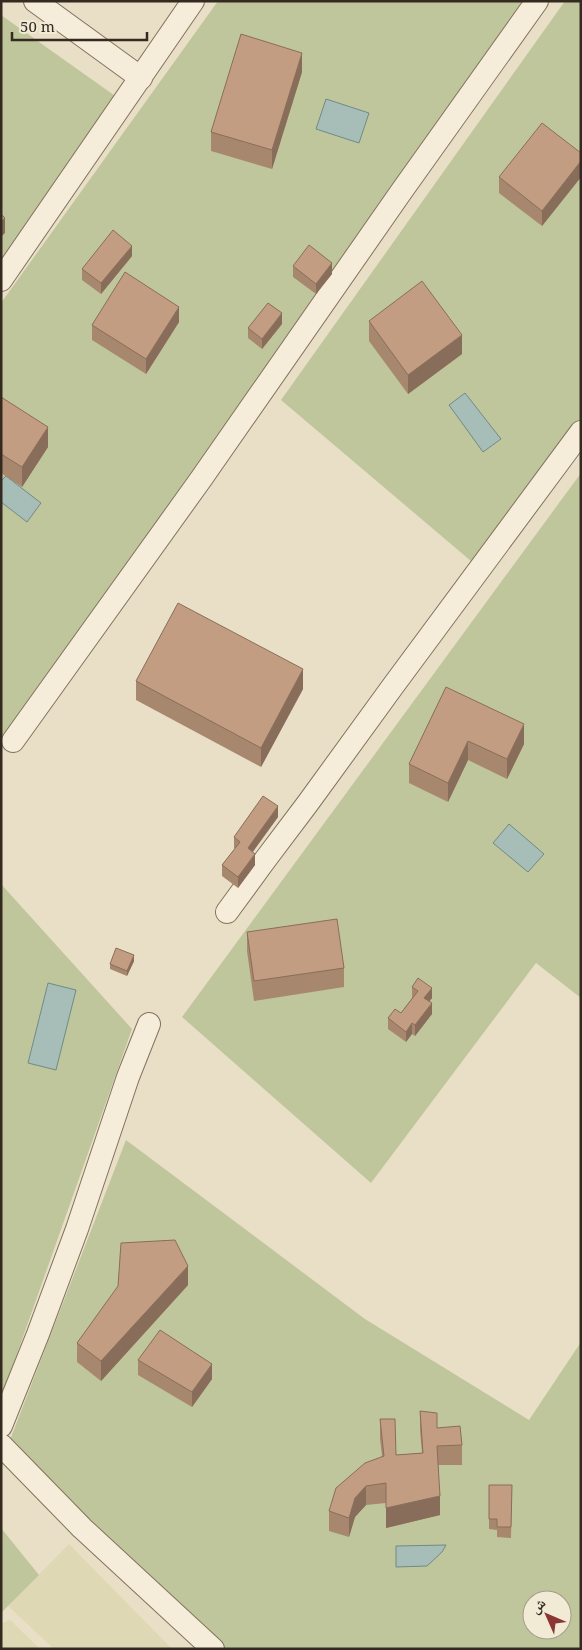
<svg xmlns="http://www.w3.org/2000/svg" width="582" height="1650" font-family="'Noto Serif','Noto Naskh Arabic',serif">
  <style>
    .farmland { fill: #ded8b5 }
    .green { fill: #c0c69c; fill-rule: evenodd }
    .water { fill: #a7bdb7; stroke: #6f8b84 }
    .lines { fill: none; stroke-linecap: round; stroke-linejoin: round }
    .minor-casing { stroke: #83725e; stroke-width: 24 }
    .minor { stroke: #f5edd9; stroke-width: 22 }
    .wall { fill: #a8876f }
    .shaded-wall { fill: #886e5a }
    .building { fill: #c39d81; stroke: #886e5a }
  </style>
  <rect width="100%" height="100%" fill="#e9dfc7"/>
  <!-- farmland -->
  <g class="farmland">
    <path d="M69,1544l103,105h-118l-46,-43z"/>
    <path d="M10,1620l30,29h-39v-25z"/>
  </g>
  <!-- green -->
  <g class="green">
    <path d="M218,1h314l-503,711 -28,35v-444z"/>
    <path d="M565,1h16v424l-103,142 -197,-167z"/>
    <path d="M1,15l117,83 -117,165z"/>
    <path d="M581,473v525l-45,-35 -165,220 -189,-166z"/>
    <path d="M1,884l131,145 -131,370z"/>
    <path d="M126,1140l239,179 164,101 52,-78v307h-369l-204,-204zM532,1600h30v30h-30z"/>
    <path d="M1,1528l38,47 -38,38z"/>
  </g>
  <!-- water -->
  <g class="water">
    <path d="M326,99l43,14 -10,30 -43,-14z"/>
    <path d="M465,393l36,46 -18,13 -34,-47z"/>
    <path d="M6,476l35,27 -14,19 -26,-20v-21z"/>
    <path d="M509,824l35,30 -16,18 -35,-29z"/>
    <path d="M48,983l28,7 -20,80 -28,-7z"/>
    <path d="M446,1545l-4,7 -15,14 -31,1v-21z"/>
  </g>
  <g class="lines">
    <defs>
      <g id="minor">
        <path d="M35,1l106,77"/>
        <path d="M1,280l192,-279"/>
        <path d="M13,741l188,-262 200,-287 136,-191"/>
        <path d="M227,912l38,-52 43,-57 85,-117 188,-254"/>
        <path d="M1,1426l37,-92 39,-105 51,-152 21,-53"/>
        <path d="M1,1445l81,83 131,121"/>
      </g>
    </defs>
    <!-- minor casing -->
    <use href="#minor" class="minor-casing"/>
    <!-- minor -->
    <use href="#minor" class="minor"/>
  </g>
  <!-- wall -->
  <g class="wall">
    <path d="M302,72l-30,97 -61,-18v-19z"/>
    <path d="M581,153v24l-39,49 -43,-33v-16z"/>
    <path d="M132,256l-31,38 -19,-14v-11z"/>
    <path d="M293,266l39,8 -16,20 -23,-17z"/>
    <path d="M369,321l93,33 -54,40 -39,-53z"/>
    <path d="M179,322l-33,52 -54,-34v-15z"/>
    <path d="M282,324l-20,25 -14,-11v-10z"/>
    <path d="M1,397l47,50 -26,40 -21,-14z"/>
    <path d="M136,681l167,8 -42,78 -125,-67z"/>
    <path d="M446,687l78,57 -17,35 -39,-19 -20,42 -39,-19v-19z"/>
    <path d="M278,817l-25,35 2,13 -17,23 -16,-12v-11l13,-16 -1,-1v-11z"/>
    <path d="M247,932l97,36v19l-90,14 -7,-50z"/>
    <path d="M134,961l-7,15 -17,-7v-5z"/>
    <path d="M412,987l20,11 -3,4 3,12 -17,22 -3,-2 -6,8 -18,-13v-11l13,-5 11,-15z"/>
    <path d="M188,1285l-87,96 -24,-19v-19z"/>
    <path d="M138,1360l74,19 -20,28 -54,-32z"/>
    <path d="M420,1411l17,17 25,17v20h-24l2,50 -54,13v-25l-20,2 -11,12 -6,20 -20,-6v-20l53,-55 -2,-17v-20l16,36 26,-2 -2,-23z"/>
    <path d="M489,1485h23l-1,53 -14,-1v-7l-8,-1z"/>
  </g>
  <!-- shaded-wall -->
  <g class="shaded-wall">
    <path d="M302,53v19l-30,97v-19z"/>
    <path d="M581,161v16l-39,49v-15z"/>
    <path d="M5,218v15l-4,4v-15z"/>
    <path d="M132,246v10l-31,38v-11z"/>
    <path d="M332,263v11l-16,20v-10z"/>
    <path d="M179,307v15l-33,52v-15z"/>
    <path d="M282,313v11l-20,25v-10z"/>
    <path d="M462,335v19l-54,40v-19z"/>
    <path d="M48,427v20l-26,40v-20z"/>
    <path d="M303,669v20l-42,78v-19z"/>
    <path d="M524,724v20l-17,35v-20z"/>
    <path d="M468,741v19l-20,42v-19z"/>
    <path d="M278,806v11l-30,41v-10z"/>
    <path d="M255,854v11l-17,23v-11z"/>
    <path d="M134,955v6l-7,15v-5z"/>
    <path d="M432,988v10l-8,10v-10z"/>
    <path d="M432,1003v11l-17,22v-11z"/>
    <path d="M412,1023v11l-6,8v-10z"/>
    <path d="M188,1266v19l-87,96v-20z"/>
    <path d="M212,1364v15l-20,28v-15z"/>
    <path d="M366,1486v19l-11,12 -6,20v-19l6,-20z"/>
    <path d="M440,1496v19l-54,13v-20z"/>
  </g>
  <!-- building -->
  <g class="building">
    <path d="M241,34l61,19 -30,97 -61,-18z"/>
    <path d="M542,123l39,30v8l-39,50 -43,-34z"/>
    <path d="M1,214l4,4 -4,4z"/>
    <path d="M113,230l19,16 -31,37 -19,-14z"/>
    <path d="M309,245l23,18 -16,21 -23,-18z"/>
    <path d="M125,272l54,35 -33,52 -54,-34z"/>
    <path d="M422,281l40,54 -54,40 -39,-54z"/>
    <path d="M268,303l14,10 -20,26 -14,-11z"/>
    <path d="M1,397l47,30 -26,40 -21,-13z"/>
    <path d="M178,603l125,66 -42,79 -125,-67z"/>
    <path d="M446,687l78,37 -17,35 -39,-18 -20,42 -39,-19z"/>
    <path d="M263,796l15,10 -30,42 7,6 -17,23 -16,-12 18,-23 -6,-5z"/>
    <path d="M337,919l7,49 -90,13 -7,-49z"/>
    <path d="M116,948l18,7 -7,16 -17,-7z"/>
    <path d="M418,978l14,10 -8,10 8,5 -17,22 -3,-2 -6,9 -18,-14 7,-9 6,4 17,-22 -6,-4z"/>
    <path d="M175,1240l13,26 -87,95 -24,-18 41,-57 3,-43z"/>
    <path d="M160,1330l52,34 -20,28 -54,-32z"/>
    <path d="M420,1411l17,2v15l23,-2 2,19 -25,1 3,50 -54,12v-25l-20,3 -11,12 -6,20 -20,-7 7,-23 29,-25 19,-7 -4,-37h15l1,36 27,-2z"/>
    <path d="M489,1485h23l-1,42h-14v-8h-8z"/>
  </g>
  <!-- border -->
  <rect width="582" height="1650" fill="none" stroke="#352a20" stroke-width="5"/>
  <!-- north arrow -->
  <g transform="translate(547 1615) rotate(315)"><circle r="24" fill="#f1ead5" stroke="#a69d8d"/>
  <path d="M0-4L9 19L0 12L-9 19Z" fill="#8b3635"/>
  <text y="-8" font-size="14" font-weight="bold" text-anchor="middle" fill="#352a20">ش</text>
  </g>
  <!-- scale -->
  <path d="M12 32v8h135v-8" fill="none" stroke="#352a20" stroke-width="2.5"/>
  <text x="20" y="32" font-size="15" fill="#352a20" stroke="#f1ead5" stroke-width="4" paint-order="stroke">50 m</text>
</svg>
